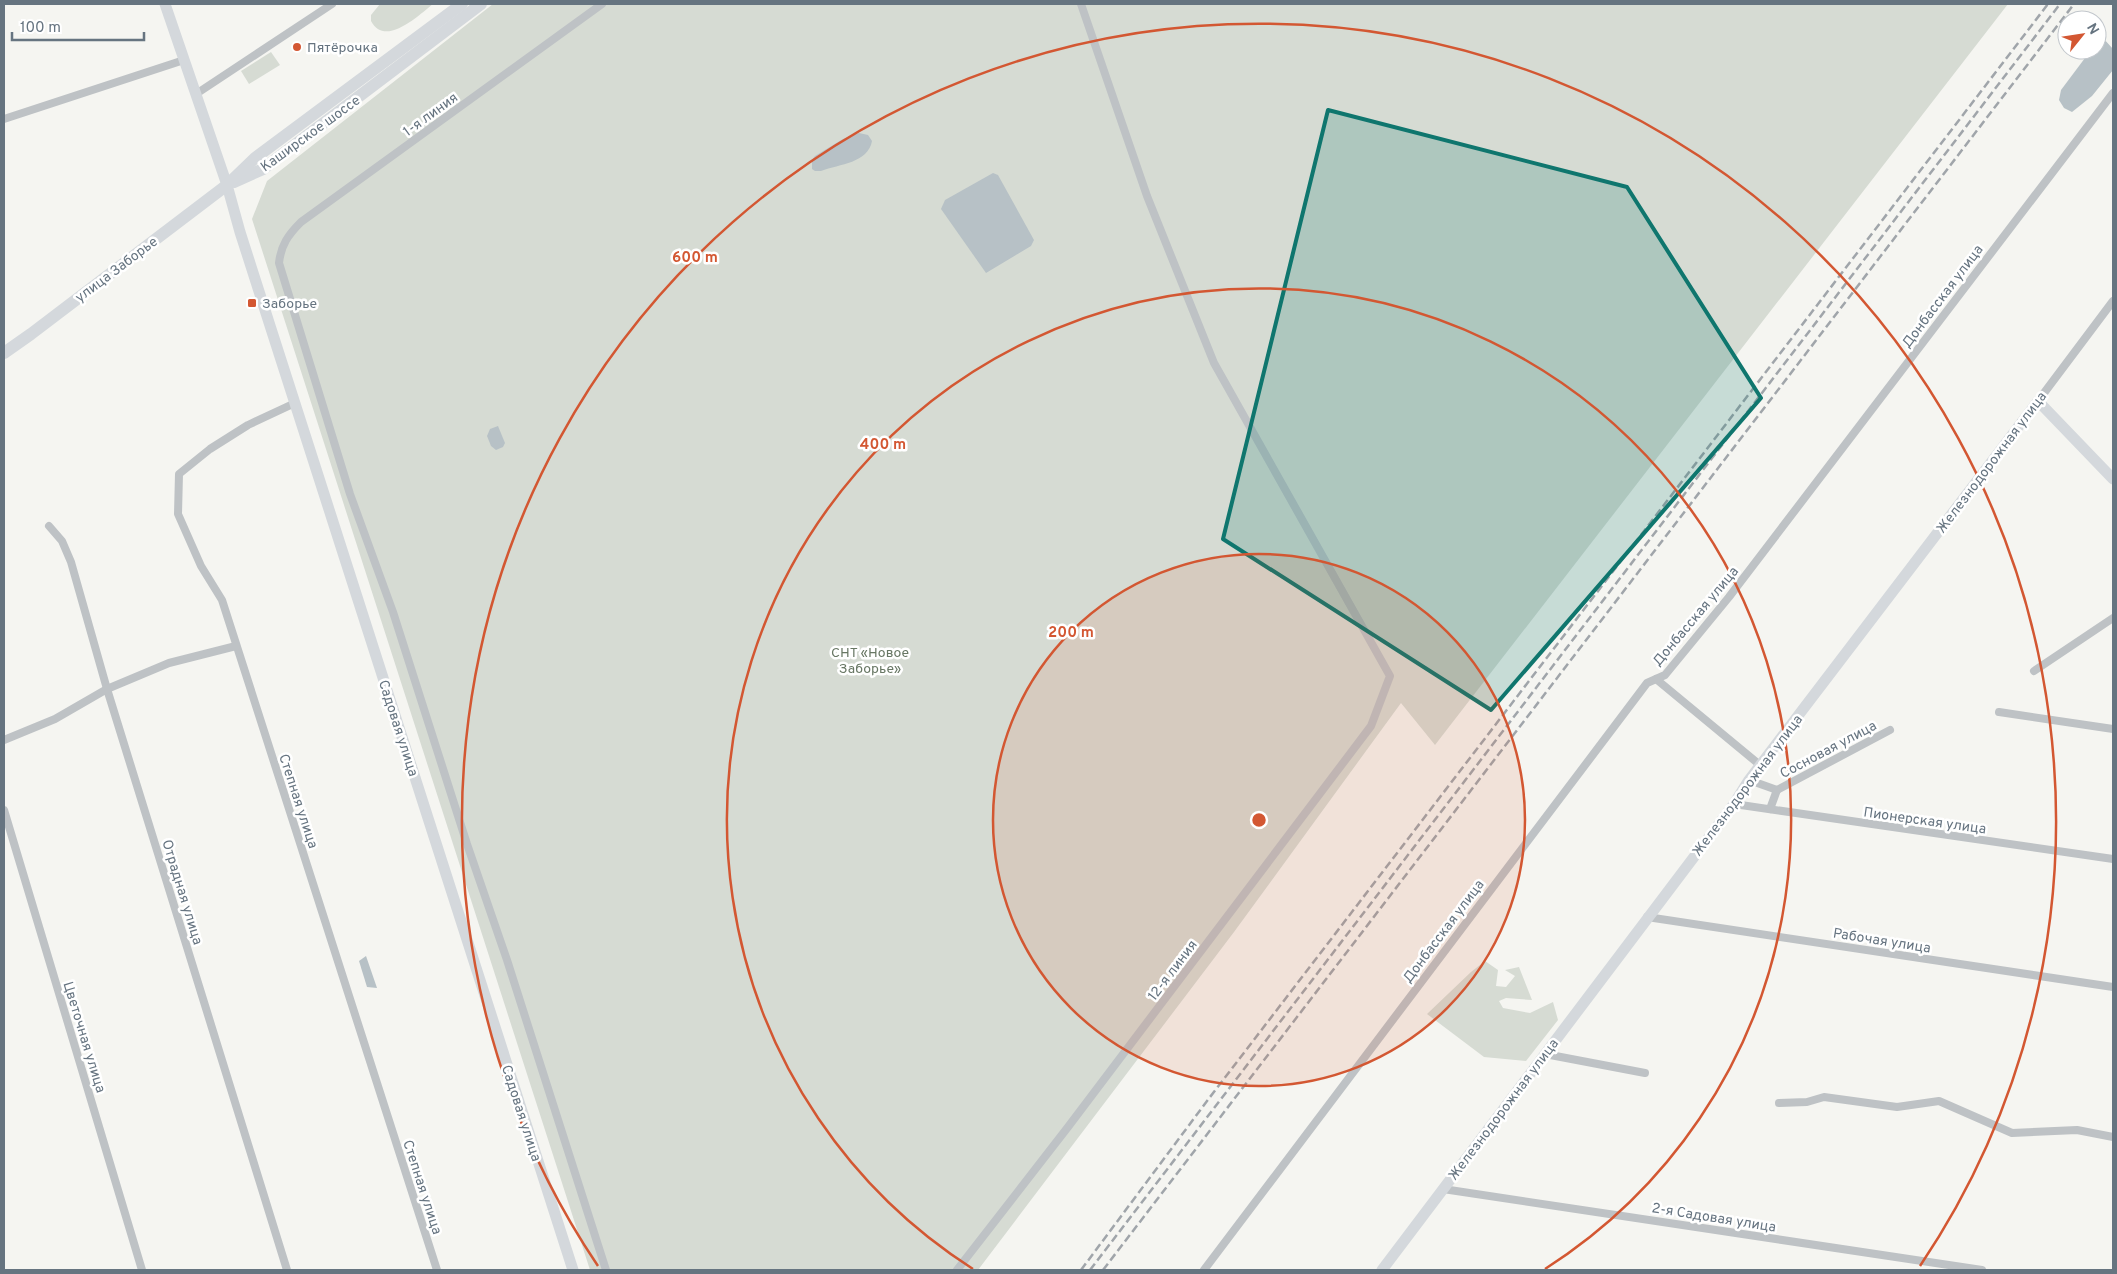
<svg xmlns="http://www.w3.org/2000/svg" width="2117" height="1274" font-family="Overpass,sans-serif">
  <style>
    .green { fill: #d6dbd3 }
    .water { fill: #b7c1c6 }
    .lines { fill: none; stroke-linecap: round; stroke-linejoin: round }
    .street { stroke: #bec2c5; stroke-width: 8 }
    .secondary { stroke: #d4d8dc; stroke-width: 11 }
    .primary { stroke: #d4d8dc; stroke-width: 12 }
    .rail { stroke: #a0a5aa; stroke-width: 2.5; stroke-dasharray: 8 4; stroke-linecap: butt }
    .marked { fill: #0f766e; fill-opacity: 0.2; stroke: #0f766e; stroke-width: 4; stroke-linejoin: round }
    .ring { fill: none; stroke: #d35732; stroke-width: 2.5 }
    .poi-dot { fill: #d35732; stroke: #fff; stroke-width: 2 }
    .labels { text-anchor: middle; stroke-width: 5; stroke-linejoin: round; paint-order: stroke }
    .poi-label { font-size: 14px; fill: #667480; stroke: #fff; text-anchor: start }
    .street-label { font-size: 14px; fill: #667480; stroke: #fff }
    .park-label { font-size: 14px; fill: #687764; stroke: #fff }
    .centre { fill: #d35732; stroke: #fff; stroke-width: 2.5 }
    .ring-label { font-size: 15px; text-anchor: middle; font-weight: bold; fill: #d35732; stroke: #fff; stroke-width: 5; stroke-linejoin: round; paint-order: stroke }
  </style>
  <rect width="100%" height="100%" fill="#f5f5f1"/>
  <!-- green -->
  <g class="green">
    <path d="M380,4h53c-14,11 -48,44 -62,17v-6z"/>
    <path d="M493,4h1515l-573,741 -34,-42 -167,229 -256,338h-388l-338,-1051 15,-38z"/>
    <path d="M271,52l9,13 -31,19 -8,-13z"/>
    <path d="M1485,961l13,9 -2,16 10,1 9,-11 -10,-6 14,-3 13,33 -26,-2 -7,3 4,7 27,5 23,-11 5,18 -32,41 -42,-4 -57,-43 44,-42z"/>
  </g>
  <!-- water -->
  <g class="water">
    <path d="M2103,38l10,11v21l-21,26 -20,16 -8,-4 -5,-8 2,-10 30,-40h6v-8z"/>
    <path d="M859,133l9,2 4,6c-4,22 -32,23 -51,30h-6l-3,-2v-9l3,-4 28,-17z"/>
    <path d="M993,173l5,2 36,65 -3,6 -45,27 -45,-64 4,-9z"/>
    <path d="M498,426l7,17 -2,4 -7,3 -5,-4 -4,-10 3,-7z"/>
    <path d="M366,956l11,32 -10,-1 -8,-26z"/>
  </g>
  <g class="lines">
    <!-- street -->
    <g class="street">
      <path d="M602,4l-301,218c-13,13 -20,23 -22,41l71,231 43,118 74,232 40,116 99,310"/>
      <path d="M196,94l136,-90"/>
      <path d="M4,119l180,-59"/>
      <path d="M2038,401l75,-100"/>
      <path d="M295,403l-47,22 -38,24 -31,25 -1,40 23,52 21,34 215,670"/>
      <path d="M49,526l13,15 9,21 36,127 180,581"/>
      <path d="M2034,671l79,-53"/>
      <path d="M1656,679l104,86"/>
      <path d="M1999,712l114,17"/>
      <path d="M4,740l51,-21 52,-30 62,-26 67,-17"/>
      <path d="M1749,780l28,10 113,-60"/>
      <path d="M1734,804l379,55"/>
      <path d="M1770,809l7,-19"/>
      <path d="M4,810l138,460"/>
      <path d="M1647,917l466,70"/>
      <path d="M1545,1054l100,19"/>
      <path d="M1779,1103l28,-1 17,-5 73,10 42,-6 73,32 65,-3 36,7"/>
      <path d="M1443,1189l539,81"/>
      <path d="M957,1270l111,-143 303,-401 19,-50 -176,-313 -67,-167 -66,-192"/>
      <path d="M1204,1270l443,-587 18,-8 64,-78 384,-504"/>
    </g>
    <!-- secondary -->
    <g class="secondary">
      <path d="M165,4l62,181 13,47 333,1038"/>
      <path d="M1382,1270l352,-466 15,-24 289,-379 75,78"/>
    </g>
    <!-- primary -->
    <g class="primary">
      <path d="M234,182l29,-13 218,-165"/>
      <path d="M4,353l27,-19 196,-149 28,-27 207,-154"/>
    </g>
    <!-- rail -->
    <g class="rail">
      <path d="M1081,1270l126,-169 841,-1097"/>
      <path d="M1090,1270l970,-1266"/>
      <path d="M1103,1270l971,-1266"/>
    </g>
  </g>
  <!-- marked area -->
  <path class="marked" d="M1328,110l299,77 134,211 -270,312 -268,-171z"/>
  <!-- distance rings -->
  <circle cx="1259" cy="820" r="266" fill="#d35732" fill-opacity=".12"/>
  <g class="ring">
    <circle cx="1259" cy="820" r="266"/>
    <path d="M973 1269A532 532 0 1 1 1545 1269"/>
    <path d="M598 1266A797 797 0 1 1 1920 1266"/>
  </g>
  <!-- markers -->
  <g class="poi-dot">
    <circle cx="297" cy="47" r="5"/>
    <rect x="247" y="298" width="10" height="10" rx="2.5"/>
  </g>
  <g class="labels">
    <!-- poi labels -->
    <g class="poi-label">
      <text x="307" y="52">Пятёрочка</text>
      <text x="262" y="308">Заборье</text>
    </g>
    <!-- street labels -->
    <g class="street-label">
      <text transform="translate(430 114) rotate(-36)" y="5">1-я линия</text>
      <text transform="translate(310 133) rotate(-36)" y="5">Каширское шоссе</text>
      <text transform="translate(116 269) rotate(-37)" y="5">улица Заборье</text>
      <text transform="translate(1942 296) rotate(-53)" y="5">Донбасская улица</text>
      <text transform="translate(1991 462) rotate(-53)" y="5">Железнодорожная улица</text>
      <text transform="translate(1695 616) rotate(-50)" y="5">Донбасская улица</text>
      <text transform="translate(399 728) rotate(72)" y="5">Садовая улица</text>
      <text transform="translate(1828 749) rotate(-28)" y="5">Сосновая улица</text>
      <text transform="translate(1747 785) rotate(-53)" y="5">Железнодорожная улица</text>
      <text transform="translate(299 801) rotate(72)" y="5">Степная улица</text>
      <text transform="translate(1925 820) rotate(8)" y="5">Пионерская улица</text>
      <text transform="translate(183 892) rotate(73)" y="5">Отрадная улица</text>
      <text transform="translate(1443 931) rotate(-53)" y="5">Донбасская улица</text>
      <text transform="translate(1882 940) rotate(9)" y="5">Рабочая улица</text>
      <text transform="translate(1172 970) rotate(-53)" y="5">12-я линия</text>
      <text transform="translate(85 1037) rotate(73)" y="5">Цветочная улица</text>
      <text transform="translate(1503 1109) rotate(-53)" y="5">Железнодорожная улица</text>
      <text transform="translate(522 1113) rotate(72)" y="5">Садовая улица</text>
      <text transform="translate(423 1187) rotate(72)" y="5">Степная улица</text>
      <text transform="translate(1714 1217) rotate(9)" y="5">2-я Садовая улица</text>
    </g>
    <!-- park labels -->
    <g class="park-label">
      <text x="870" y="657">СНТ «Новое<tspan x="870" dy="16">Заборье»</tspan></text>
    </g>
  </g>
  <circle cx="1259" cy="820" r="8" class="centre"/>
  <g class="ring-label">
    <text x="695" y="262">600 m</text>
    <text x="883" y="449">400 m</text>
    <text x="1071" y="637">200 m</text>
  </g>
  <!-- border -->
  <rect width="2117" height="1274" fill="none" stroke="#667480" stroke-width="10"/>
  <!-- north arrow -->
  <g transform="translate(2082 35) rotate(60)"><circle r="24" fill="#ffffff" stroke="#c2c7cc"/>
  <path d="M0-4L9 19L0 12L-9 19Z" fill="#d35732"/>
  <text y="-8" font-size="14" font-weight="bold" text-anchor="middle" fill="#667480">N</text>
  </g>
  <!-- scale -->
  <path d="M12 32v8h132v-8" fill="none" stroke="#667480" stroke-width="2.5"/>
  <text x="20" y="32" font-size="15" fill="#667480" stroke="#ffffff" stroke-width="4" paint-order="stroke">100 m</text>
</svg>
